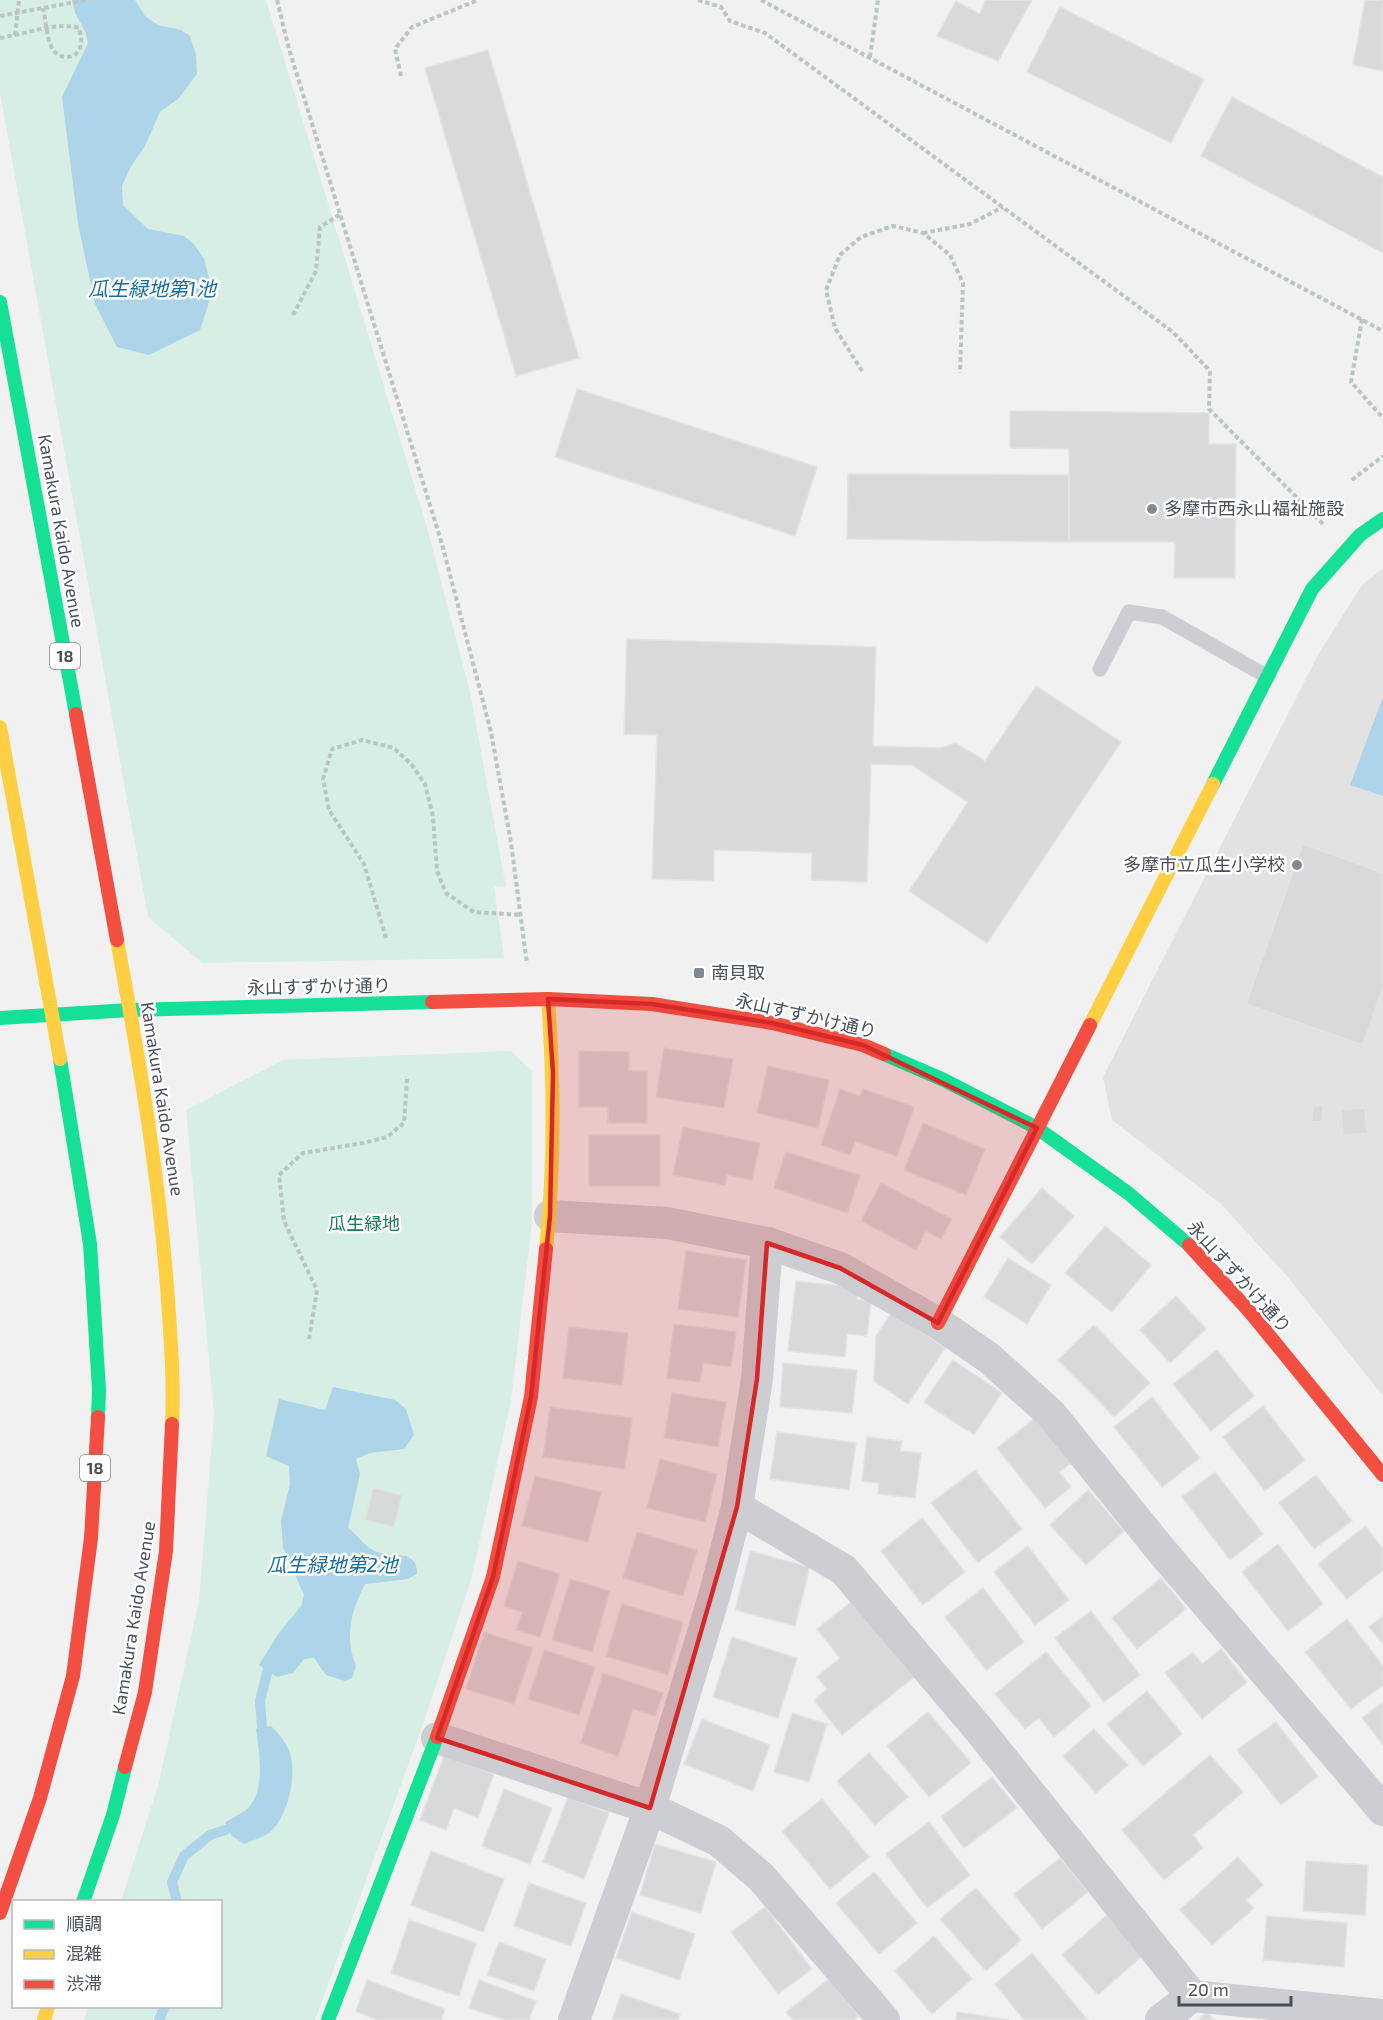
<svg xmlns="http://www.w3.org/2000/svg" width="1383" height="2020" font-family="'Exo 2','Noto Sans JP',sans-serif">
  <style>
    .education { fill: #e3e2e2 }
    .green { fill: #d7eee4 }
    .water { fill: #aed4e9 }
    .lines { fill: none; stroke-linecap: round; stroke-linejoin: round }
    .stream { stroke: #aed4e9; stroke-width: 10 }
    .building { fill: #d8d9db; stroke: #e2e3e4; stroke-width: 1.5 }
    .path { stroke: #bac5c3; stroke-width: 4; stroke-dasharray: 4.5 3; stroke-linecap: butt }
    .lane { stroke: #ccced1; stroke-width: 15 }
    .street { stroke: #ccced1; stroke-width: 32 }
    .fast { stroke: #16e098; stroke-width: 14 }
    .slow { stroke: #ffcf43; stroke-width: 14 }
    .jam { stroke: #f24e42; stroke-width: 14 }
    .path-bridge { stroke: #bac5c3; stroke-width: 4; stroke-dasharray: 4.5 3; stroke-linecap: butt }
    .marked { fill: #d62828; fill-opacity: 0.2; stroke: #d62828; stroke-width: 4.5; stroke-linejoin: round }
    .poi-dot { fill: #848890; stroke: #fff; stroke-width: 2 }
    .labels { text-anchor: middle; stroke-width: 5; stroke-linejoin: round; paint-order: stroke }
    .shield { fill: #fff; stroke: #80848d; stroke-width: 1.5 }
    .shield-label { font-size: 16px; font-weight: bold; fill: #49505c }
    .poi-label { font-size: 18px; fill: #49505c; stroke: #fff; text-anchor: start }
    .street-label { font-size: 18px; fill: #49505c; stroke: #fff }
    .park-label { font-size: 18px; fill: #1e795a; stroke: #fff }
    .water-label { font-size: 20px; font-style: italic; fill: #176ea1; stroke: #fff }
  </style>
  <rect width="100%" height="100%" fill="#f1f1f1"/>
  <!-- education -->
  <path class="education" d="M1383,568v828l-97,-121 -65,-71 -109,-84 -9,-43 216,-424 43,-68z"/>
  <!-- green -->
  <g class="green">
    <path d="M0,0h266l160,524 44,168 36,195 -12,-1 10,72 -302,5 -54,-46 -148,-824z"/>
    <path d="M511,1051l21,20v152l-21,178 -40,179 -49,147 -107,293h-231l4,-13 132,-1v-104l-99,-1 37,-115 41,-185 15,-186 -28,-305 97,-50z"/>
  </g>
  <!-- water -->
  <g class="water">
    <path d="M72,0h63l10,16 13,9 23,5 9,6 6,19 1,19 -18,24 -19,14 -15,34 -14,20 -9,20 1,19 25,24 36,7 10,8 10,15 5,19 1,21 -10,31 -51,25 -32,-8 -22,-43 -17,-80 -16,-127 26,-54 -3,-12 -10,-18z"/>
    <path d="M1383,697v99l-33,-11z"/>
    <path d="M333,1387l62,13 11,9 8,26 -10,14 -34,4 -14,6 4,15 -12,54c10,7 17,20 29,24 16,5 41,-3 40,22l-9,5 -43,5c-14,27 -21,53 -9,82l-4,12 -7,3 -19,-6 -12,-17 -10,1 -11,14 -16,4 -18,-12 19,-31 23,-28 3,-11 -21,-48 -2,-26 9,-37 -1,-18 -23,-10 13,-57 46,11z"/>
    <path d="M271,1726c8,8 15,16 19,27 7,22 -2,64 -20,79 -7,6 -18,8 -26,12l-12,-8 -7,-13c6,-5 14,-8 20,-12 22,-17 14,-60 11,-82z"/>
  </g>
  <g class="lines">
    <!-- stream -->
    <g class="stream">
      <path d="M262,1727l-2,-26 8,-32"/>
      <path d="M177,1902l-5,-20 12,-26 26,-21 18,-6"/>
      <path d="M159,2020l6,-14"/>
    </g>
  </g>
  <!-- building -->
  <g class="building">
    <path d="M985,0h47l-34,61 -61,-25 19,-35 24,13z"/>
    <path d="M1365,0h18v71l-30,-6z"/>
    <path d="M1060,7l144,72 -33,64 -144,-71z"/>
    <path d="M488,50l91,308 -63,18 -91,-308z"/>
    <path d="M1232,97l151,80v76l-182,-97z"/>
    <path d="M577,389l240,78 -22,69 -240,-79z"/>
    <path d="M1010,411l199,2v31h27l-1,134h-61l1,-36h-106v-93l-59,-1z"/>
    <path d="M848,474l221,1v67l-222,-3z"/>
    <path d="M627,639l249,8 -3,99 68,2 15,-5 29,18 51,-75 85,56 -134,201 -78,-52 59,-89 -56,-37 -41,-1 -4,118 -56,-2 1,-27 -98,-3v31l-62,-2 5,-144 -33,-1z"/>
    <path d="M1303,844l80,29v114l-20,58 -117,-41z"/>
    <path d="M664,1048l69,11 -9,49 -68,-11z"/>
    <path d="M579,1051l50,1v19h18v52h-39v-16h-29z"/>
    <path d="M768,1066l61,14 -11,48 -61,-15z"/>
    <path d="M840,1089l20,7 3,-7 51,18 -17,49 -42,-15 -5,14 -29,-10z"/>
    <path d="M1323,1105v16l-11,1v-16z"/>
    <path d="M1365,1108l2,25 -24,2 -2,-25z"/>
    <path d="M923,1123l62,26 -19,46 -62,-25z"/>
    <path d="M683,1127l77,16 -8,37 -25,-5 -2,10 -52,-10z"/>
    <rect x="589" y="1135" width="71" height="51"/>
    <path d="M786,1152l74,23 -13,38 -73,-25z"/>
    <path d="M881,1183l71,36 -11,20 -15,-8 -10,19 -55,-29z"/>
    <path d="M1042,1188l32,28 -42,48 -32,-27z"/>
    <path d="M1105,1226l46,39 -39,47 -47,-39z"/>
    <path d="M686,1251l60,9 -8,57 -60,-8z"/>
    <path d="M1008,1258l43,27 -24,39 -43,-27z"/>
    <path d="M796,1281l62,7 -1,11 14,2 -4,35 -20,-2 -2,23 -57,-6z"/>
    <path d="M1176,1296l30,33 -36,34 -30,-33z"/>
    <path d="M892,1312l53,36 -37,56 -34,-23 2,-45z"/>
    <path d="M674,1324l62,8 -5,35 -28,-4 -3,19 -33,-4z"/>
    <path d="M1094,1325l56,58 -36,34 -56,-57z"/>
    <path d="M569,1327l59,6 -6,52 -59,-7z"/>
    <path d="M1217,1350l37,46 -43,35 -38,-47z"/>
    <path d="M953,1360l49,33 -28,42 -50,-33z"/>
    <path d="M783,1363l74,7 -5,43 -72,-6z"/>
    <path d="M672,1393l54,9 -8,45 -54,-9z"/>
    <path d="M1152,1397l48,61 -38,29 -48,-60z"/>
    <path d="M1263,1406l42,54 -40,31 -42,-54z"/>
    <path d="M550,1407l82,11 -7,51 -82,-12z"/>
    <path d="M1035,1418l36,45 -12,9 12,15 -26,21 -48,-60z"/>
    <path d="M777,1432l79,11 -7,47 -79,-11z"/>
    <path d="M867,1437l35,4 -2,10 21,2 -6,45 -37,-4 1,-11 -17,-2z"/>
    <path d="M660,1459l57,15 -12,48 -58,-14z"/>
    <path d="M975,1470l47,59 -44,34 -47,-60z"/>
    <path d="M1215,1472l48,62 -33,26 -48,-63z"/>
    <path d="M1316,1475l36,46 -38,28 -35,-46z"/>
    <path d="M535,1476l66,16 -13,50 -66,-16z"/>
    <path d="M373,1488l29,7 -8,32 -29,-7z"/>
    <path d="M1088,1490l36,41 -38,34 -36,-40z"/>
    <path d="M922,1518l43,54 -42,33 -42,-54z"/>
    <path d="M1365,1526l18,23v21l-36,29 -29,-35z"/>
    <path d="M637,1532l60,18 -14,46 -60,-18z"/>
    <path d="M1278,1544l45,60 -35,27 -46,-59z"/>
    <path d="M1028,1546l41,54 -34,25 -41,-53z"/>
    <path d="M750,1551l60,16 -15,59 -60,-16z"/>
    <path d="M518,1561l42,13 -20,63 -24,-7 6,-18 -18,-6z"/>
    <path d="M1161,1578l25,31 -49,40 -25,-31z"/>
    <path d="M570,1579l40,12 -18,61 -40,-12z"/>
    <path d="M983,1588l41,54 -38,28 -41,-53z"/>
    <path d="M852,1601l62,76 -72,58 -28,-35 13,-11 -10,-12 23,-19 -23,-29z"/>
    <path d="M622,1604l61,18 -15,53 -62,-19z"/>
    <path d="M1091,1611l49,64 -36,27 -49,-64z"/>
    <path d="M1383,1616v28l-14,-17z"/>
    <path d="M1347,1619l36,47v19l-32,24 -46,-57z"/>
    <path d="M484,1632l49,16 -19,56 -48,-15z"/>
    <path d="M732,1637l65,21 -19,60 -65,-21z"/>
    <path d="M1221,1649l26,33 -45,37 -37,-46 28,-21 9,12z"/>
    <path d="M544,1650l51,17 -16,48 -51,-16z"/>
    <path d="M1046,1652l45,54 -37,31 -15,-19 -14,11 -30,-35z"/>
    <path d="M603,1673l60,20 -8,23 -22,-7 -15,47 -37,-13z"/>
    <path d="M1147,1691l35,43 -39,32 -36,-42z"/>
    <path d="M1383,1702v43l-21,-27z"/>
    <path d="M928,1712l43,51 -42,34 -42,-51z"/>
    <path d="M792,1713l35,11 -18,58 -35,-10z"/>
    <path d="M702,1719l68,26 -17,46 -69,-27z"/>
    <path d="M1276,1722l42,54 -37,29 -44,-55z"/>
    <path d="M1094,1729l34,36 -32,28 -33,-37z"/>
    <path d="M869,1753l39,44 -33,28 -38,-44z"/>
    <path d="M1210,1755l33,37 -50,43 10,13 -39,32 -42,-50z"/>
    <path d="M444,1756l50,18 -16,44 -24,-10 -8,22 -26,-10z"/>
    <path d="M992,1777l25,31 -53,40 -23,-31z"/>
    <path d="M504,1789l48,19 -22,56 -48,-18z"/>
    <path d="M568,1797l41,16 -25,66 -41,-17z"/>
    <path d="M822,1799l47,58 -39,32 -48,-58z"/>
    <path d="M929,1822l41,53 -43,33 -41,-54z"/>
    <path d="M655,1844l61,18 -15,51 -61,-18z"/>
    <path d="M431,1851l73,28 -21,53 -72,-27z"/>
    <path d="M1238,1857l25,28 -17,15 8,8 -42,37 -32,-35z"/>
    <path d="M1060,1858l28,34 -46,37 -28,-35z"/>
    <path d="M1306,1861l62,4 -3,50 -62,-4z"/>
    <path d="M874,1872l43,51 -38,31 -43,-51z"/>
    <path d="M529,1883l57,20 -15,43 -57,-20z"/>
    <path d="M976,1888l45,52 -35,31 -46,-52z"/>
    <path d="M765,1907l47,62 -34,25 -47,-62z"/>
    <path d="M632,1912l63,22 -16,46 -63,-22z"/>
    <path d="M1107,1915l36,40 -45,40 -36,-40z"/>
    <path d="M1267,1916l80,7 -3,44 -81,-7z"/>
    <path d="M409,1920l67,23 -17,53 -68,-23z"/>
    <path d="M934,1936l38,43 -40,35 -37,-43z"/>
    <path d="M499,1942l47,17 -12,32 -47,-16z"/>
    <path d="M1032,1953l56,67h-64l-29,-36z"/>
    <path d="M829,1979l30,37 -5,4h-61l-7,-8z"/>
    <path d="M367,1980l78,29 -4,11h-64l-21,-9z"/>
    <path d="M479,1980l57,21 -7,19h-24l-36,-12z"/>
    <path d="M621,1994l59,20 -2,6h-66z"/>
    <path d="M957,2012l52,8h-53z"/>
    <path d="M1207,2012l7,8h-16z"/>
  </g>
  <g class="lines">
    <!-- path -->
    <g class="path">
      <path d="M277,0l12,49 153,495 49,188 20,111 16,121"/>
      <path d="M698,0l23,7 9,14 35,12 408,299 37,39 -1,38 115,116"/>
      <path d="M761,0l622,331"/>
      <path d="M15,35c20,-4 44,-13 64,-7 1,5 3,10 2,15 -1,18 -24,18 -30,3 -5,-11 -5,-26 -8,-38"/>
      <path d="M0,38l15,-3 4,-35"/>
      <path d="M870,57l8,-57"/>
      <path d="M401,76l-6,-27 17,-22 66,-27"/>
      <path d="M923,233l47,-9 33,-17"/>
      <path d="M293,315l23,-44 4,-44 21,-13"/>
      <path d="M1362,319l-11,63 32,36"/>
      <path d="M862,371l-27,-43 -9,-38 14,-35 21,-18 32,-11 30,7 27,22 13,28 -3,90"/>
      <path d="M1352,480l31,-24"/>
      <path d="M386,938l-22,-74 -35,-54 -6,-31 9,-30 30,-9 32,8 18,17 13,19 8,32 4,55 9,22 28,19 47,3"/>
      <path d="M309,1339l8,-49 -33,-69 -5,-46 24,-22 60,-10 24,-6 17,-14 3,-44"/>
    </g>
    <!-- lane -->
    <path class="lane" d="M1100,669l29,-57 33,5 106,60"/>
    <!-- street -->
    <g class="street">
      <path d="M550,1216l117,7 100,20 73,25 98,55 51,35 62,56 109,135 223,261"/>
      <path d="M737,1507l107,63 137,162 211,264 191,19"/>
      <path d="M437,1738l213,70 69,33 42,36 123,143"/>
      <path d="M574,2020l76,-212 65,-215 22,-86 20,-128 10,-136"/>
      <path d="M1161,2020l31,-24"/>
    </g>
    <!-- fast -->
    <g class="fast">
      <path d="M0,302l76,412"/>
      <path d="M1213,784l99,-195 48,-54 23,-16"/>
      <path d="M0,1018l130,-8 302,-8"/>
      <path d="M884,1054l60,26 93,48 91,65 61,52"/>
      <path d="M60,1059l30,185 9,146 -1,27"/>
      <path d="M83,1902l30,-87 12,-48"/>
      <path d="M328,2020l109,-283"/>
    </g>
    <!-- slow -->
    <g class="slow">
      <path d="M0,727l60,332"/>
      <path d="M117,940c22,119 43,240 51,361 3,41 6,82 4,123"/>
      <path d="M1090,1025l123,-241"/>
      <path d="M546,1249c9,-83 8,-167 2,-250"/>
      <path d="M44,2020l4,-14"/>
    </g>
    <!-- jam -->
    <g class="jam">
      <path d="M76,714l41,226"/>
      <path d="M432,1002l116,-3 104,5 120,19 91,22 21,9"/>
      <path d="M1189,1245l61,67 133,163"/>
      <path d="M938,1323l152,-298"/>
      <path d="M437,1737l56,-160 38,-180 15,-148"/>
      <path d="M125,1767l20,-75 21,-141 6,-127"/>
      <path d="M0,1913l40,-115 33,-122 18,-138 7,-121"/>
    </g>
    <!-- path-bridge -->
    <path class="path-bridge" d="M0,16l86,-16"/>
  </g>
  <!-- marked area -->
  <path class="marked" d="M548,999l104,5 120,19 91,22 174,83 -99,195 -98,-55 -73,-25 -10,136 -20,128 -87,301 -213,-70 56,-161 38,-180 19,-181 3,-143z"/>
  <!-- markers -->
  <g class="poi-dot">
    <circle cx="1152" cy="509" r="6"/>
    <circle cx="1297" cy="865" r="6"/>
    <rect x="693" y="967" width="12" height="12" rx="3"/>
  </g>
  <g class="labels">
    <!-- shield labels -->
    <g class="shield">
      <rect x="50" y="643" width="30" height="26" rx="4.5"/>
      <rect x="80" y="1455" width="30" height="26" rx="4.5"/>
    </g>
    <g class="shield-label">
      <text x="65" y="662">18</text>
      <text x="95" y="1474">18</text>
    </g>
    <!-- poi labels -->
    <g class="poi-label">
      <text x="1164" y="515">多摩市西永山福祉施設</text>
      <text x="1285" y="871" text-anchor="end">多摩市立瓜生小学校</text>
      <text x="711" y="979">南貝取</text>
    </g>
    <!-- street labels -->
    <g class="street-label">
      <text transform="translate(61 531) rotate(80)" y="6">Kamakura Kaido Avenue</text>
      <text transform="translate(319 987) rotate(-1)" y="6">永山すずかけ通り</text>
      <text transform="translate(806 1016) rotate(13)" y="6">永山すずかけ通り</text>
      <text transform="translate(162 1099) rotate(81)" y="6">Kamakura Kaido Avenue</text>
      <text transform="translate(1239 1277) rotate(48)" y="6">永山すずかけ通り</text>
      <text transform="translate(134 1618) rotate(-81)" y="6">Kamakura Kaido Avenue</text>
    </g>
    <!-- park labels -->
    <g class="park-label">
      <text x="364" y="1230">瓜生緑地</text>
    </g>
    <!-- water labels -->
    <g class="water-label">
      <text x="152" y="296">瓜生緑地第1池</text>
      <text x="332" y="1572">瓜生緑地第2池</text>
    </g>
  </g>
  <!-- legend -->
  <rect x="12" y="1900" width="210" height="108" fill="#ffffff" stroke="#b6b9be" stroke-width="1.5"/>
  <rect x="24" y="1920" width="30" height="9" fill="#16e098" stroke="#b6b9be" stroke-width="1.5"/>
  <text x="66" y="1930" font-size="18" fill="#49505c">順調</text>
  <rect x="24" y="1950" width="30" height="9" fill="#ffcf43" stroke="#b6b9be" stroke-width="1.5"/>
  <text x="66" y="1960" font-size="18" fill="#49505c">混雑</text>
  <rect x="24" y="1980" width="30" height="9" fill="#f24e42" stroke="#b6b9be" stroke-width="1.5"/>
  <text x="66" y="1990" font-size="18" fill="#49505c">渋滞</text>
  <!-- scale -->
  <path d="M1179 1996v9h112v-9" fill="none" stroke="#49505c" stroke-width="3"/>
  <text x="1188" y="1996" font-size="18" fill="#49505c" stroke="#ffffff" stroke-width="4.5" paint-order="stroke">20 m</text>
</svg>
